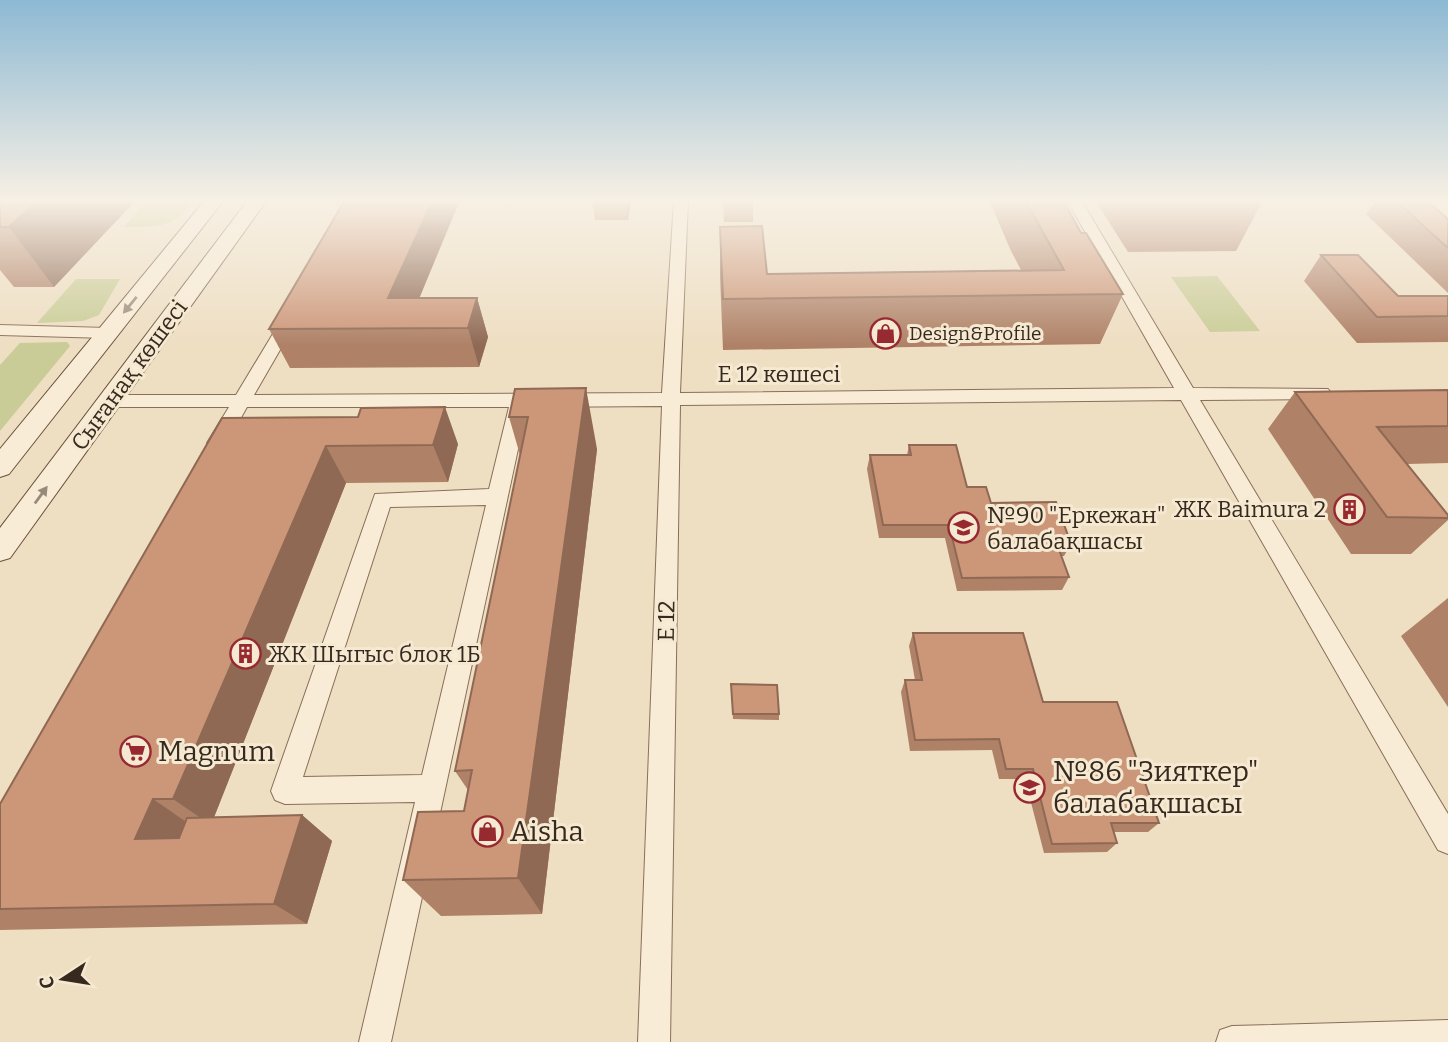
<svg xmlns="http://www.w3.org/2000/svg" width="1448" height="1042" font-family="Bitter,serif">
  <style>
    .green { fill: #c9cc96 }
    .lines { fill: none; stroke-linecap: round; stroke-linejoin: round }
    .minor-casing { stroke: #886f5a; stroke-width: 2 }
    .secondary-casing { stroke: #69513d; stroke-width: 2 }
    .minor { fill: #f9ecd6; fill-rule: evenodd }
    .secondary { fill: #f9ecd6; fill-rule: evenodd }
    .wall { fill: #af8167 }
    .shaded-wall { fill: #8f6954 }
    .building { fill: #cc9678; stroke: #8f6954; stroke-width: 2 }
    .oneway { fill: #988a7a }
    .labels { text-anchor: middle; stroke-width: 6; stroke-linejoin: round; paint-order: stroke }
    .far-poi-label { font-size: 19px; fill: #38291e; stroke: #f5e9d2; text-anchor: start }
    .street-label { font-size: 23px; fill: #38291e; stroke: #f5e9d2 }
    .poi-label { font-size: 23px; fill: #38291e; stroke: #f5e9d2; text-anchor: start }
    .near-poi-label { font-size: 28px; fill: #38291e; stroke: #f5e9d2; text-anchor: start }
  </style>
  <rect width="100%" height="100%" fill="#eedec2"/>
  <!-- green -->
  <g class="green">
    <path d="M148,200h43c-11,29 -41,27 -67,27z"/>
    <path d="M1217,276l43,55 -50,1 -39,-55z"/>
    <path d="M76,279h44l-21,36 -16,6 -46,2z"/>
    <path d="M67,342l3,4 -70,85v-66l20,-22z"/>
  </g>
  <g class="lines">
    <defs>
      <g id="minor">
        <path d="M674,200h14l-8,193 494,-5 -107,-188h14l112,188 135,1 3,4 -9,6 -122,1 248,414v40l-10,-4 -257,-450 -501,5 -10,637h-32l24,-636 -135,1 -136,635h-32l56,-240 -130,2 -10,-4 -4,-9 104,-297 114,-5 20,-82h-262l-23,41h-14l-3,-5 22,-36h-120l-6,-2 -3,-4 3,-4 6,-2h127l47,-78 8,-5 8,5 -45,78 408,-2zM486,505l-64,270 -119,2 87,-270z"/>
        <path d="M0,325l107,3 8,5 -8,5 -107,-3z"/>
        <path d="M1448,1020v22h-232l4,-12 12,-4z"/>
      </g>
      <g id="secondary">
        <path d="M205,200h19l-215,274 -9,3v-28z"/>
        <path d="M248,200h19l-257,358 -10,3v-33z"/>
      </g>
    </defs>
    <!-- minor casing -->
    <use href="#minor" class="minor-casing"/>
    <!-- secondary casing -->
    <use href="#secondary" class="secondary-casing"/>
    <!-- minor -->
    <use href="#minor" class="minor"/>
    <!-- secondary -->
    <use href="#secondary" class="secondary"/>
  </g>
  <!-- wall -->
  <g class="wall">
    <path d="M0,200h136l-82,87h-40l-14,-17z"/>
    <path d="M592,200h39l-3,20h-33z"/>
    <path d="M723,200h30v22h-29z"/>
    <path d="M989,200h74l18,33 42,61 -23,50 -377,6 -3,-74v-49l47,47 254,-4 -10,-19z"/>
    <path d="M1095,200h166l1,2 -26,49 -108,1z"/>
    <path d="M1376,200h50l22,19v74l-82,-79z"/>
    <path d="M1321,255l77,41h50v46l-91,1 -53,-62z"/>
    <path d="M420,298h57l11,39 -9,30 -189,1 -21,-39z"/>
    <path d="M515,389l82,60 -55,465 -101,2 -38,-36 61,-69 4,-21 -13,-19 65,-316 -11,-38z"/>
    <path d="M1448,390v73l-41,1 41,51v5l-37,34h-60l-83,-125 27,-37z"/>
    <path d="M222,418l236,26 -10,38 -102,1 -132,334 88,-2 30,26 -25,83 -307,6v-126z"/>
    <path d="M909,445l82,58 80,41 -7,12h-3l8,21 -7,13 -105,1 -12,-53h-66l-12,-69 3,-14h37z"/>
    <path d="M1448,598v109l-47,-71z"/>
    <path d="M913,633l130,69 116,121 -11,9h-34l3,11 -10,9 -63,1 -19,-74h-26l-7,-29 -82,1 -9,-59 4,-12h10l-6,-34z"/>
    <path d="M731,684l48,30v6l-46,-1z"/>
  </g>
  <!-- shaded-wall -->
  <g class="shaded-wall">
    <path d="M39,200h97l-82,87 -45,-60z"/>
    <path d="M433,200h27l-53,128 -19,-30z"/>
    <path d="M626,200h5l-3,20z"/>
    <path d="M477,298l11,39 -9,30 -11,-39z"/>
    <path d="M586,388l11,61 -55,465 -24,-36z"/>
    <path d="M445,407l13,37 -10,38 -15,-37z"/>
    <path d="M326,446l20,37 -135,342 -38,-26z"/>
    <path d="M153,799l39,27 -15,37 -42,-24z"/>
    <path d="M302,815l30,26 -25,83 -33,-20z"/>
  </g>
  <!-- building -->
  <g class="building">
    <path d="M0,200h39l-30,27h-9z"/>
    <path d="M345,200h88l-45,98h89l-9,30 -199,1z"/>
    <path d="M1025,200h38l18,33h5l37,61 -400,5 -3,-72 42,-1 5,48 297,-4z"/>
    <path d="M1147,200h114l1,2 -112,1z"/>
    <path d="M1395,200h31l22,19v29z"/>
    <path d="M1321,255h37l40,41h50v20l-71,1z"/>
    <path d="M586,388l-68,490 -115,2 15,-68 46,-1 8,-41 -17,1 73,-354h-19l6,-28z"/>
    <path d="M1448,390v36l-71,1 71,88v3l-61,-1 -92,-125z"/>
    <path d="M445,407l-12,38 -107,1 -153,353h-20l-18,40 44,-1 8,-20 115,-3 -28,89 -274,5v-105l222,-386 136,-1 3,-9z"/>
    <path d="M909,445h47l11,42h19l5,16 65,-1 15,42h-14l12,33 -107,1 -13,-53h-66l-13,-70h41z"/>
    <path d="M913,633h110l20,69h74l42,121h-48l6,20 -65,1 -19,-75h-27l-7,-30 -84,1 -10,-60h17z"/>
    <path d="M731,684l46,1 2,29h-46z"/>
  </g>
  <!-- one-way arrows -->
  <defs><path id="oneway-solid" d="M-6-.8H1V-3.2L6.5 0L1 3.2V.8H-6Z" transform="scale(1.75)"/></defs>
  <g class="oneway">
    <use href="#oneway-solid" transform="translate(130 305) rotate(129)"/>
    <use href="#oneway-solid" transform="translate(41 495) rotate(-54)"/>
  </g>
  <!-- sky -->
  <linearGradient id="sky" x2="0" y2="1"><stop stop-color="#8db9d4"/><stop offset="0.58" stop-color="#f7f0e4"/><stop offset="1" stop-color="#f7f0e4" stop-opacity="0"/></linearGradient>
  <rect width="1448" height="346" fill="url(#sky)"/>
  <!-- icons -->
  <defs>
    <symbol id="shop-ring" viewBox="-11 -11 22 22"><circle r="9.5" fill="#f5e9d2" stroke="#972a31" stroke-width="1.5"/><path d="M-5-2.5h2.3a2.7 3.5 0 0 1 5.4 0H5L5.5 6h-11ZM-1.5-2.5h3a1.5 2.3 0 0 0-3 0Z" fill="#972a31"/></symbol>
    <symbol id="building-ring" viewBox="-11 -11 22 22"><circle r="9.5" fill="#f5e9d2" stroke="#972a31" stroke-width="1.5"/><path d="M-4-6H4V6H1V3H-1V6H-4ZM-2.5-4.3h1.7v1.8h-1.7ZM.8-4.3h1.7v1.8H.8ZM-2.5-1h1.7V.8h-1.7ZM.8-1h1.7V.8H.8Z" fill="#972a31"/></symbol>
    <symbol id="school-ring" viewBox="-11 -11 22 22"><circle r="9.5" fill="#f5e9d2" stroke="#972a31" stroke-width="1.5"/><path d="M0-5L7-2L0 1L-7-2ZM-4 1L0 2.5L4 1V4Q0 6-4 4Z" fill="#972a31"/></symbol>
    <symbol id="supermarket-ring" viewBox="-11 -11 22 22"><circle r="9.5" fill="#f5e9d2" stroke="#972a31" stroke-width="1.5"/><path d="M-6-5.5h2.5l.6 2H6L4.5 2H-2.5L-4.4-4H-6ZM-1.5 3.2a1.3 1.3 0 1 0 .1 0ZM3 3.2a1.3 1.3 0 1 0 .1 0Z" fill="#972a31"/></symbol>
  </defs>
  <g fill-rule="evenodd">
    <use href="#shop-ring" x="868" y="316" width="35" height="35"/>
    <use href="#building-ring" x="1332" y="492" width="35" height="35"/>
    <use href="#school-ring" x="946" y="510" width="35" height="35"/>
    <use href="#building-ring" x="228" y="636" width="35" height="35"/>
    <use href="#supermarket-ring" x="118" y="734" width="35" height="35"/>
    <use href="#school-ring" x="1012" y="770" width="35" height="35"/>
    <use href="#shop-ring" x="470" y="814" width="35" height="35"/>
  </g>
  <g class="labels">
    <!-- far-poi labels -->
    <g class="far-poi-label">
      <text x="909" y="340">Design&amp;Profile</text>
    </g>
    <!-- street labels -->
    <g class="street-label">
      <text x="779" y="382">Е 12 көшесі</text>
      <text transform="translate(129 375) rotate(-54)" y="8">Сығанақ көшесі</text>
      <text transform="translate(666 621) rotate(-89)" y="8">E 12</text>
    </g>
    <!-- poi labels -->
    <g class="poi-label">
      <text x="1326" y="517" text-anchor="end">ЖК Baimura 2</text>
      <text x="987" y="523">№90 "Еркежан"<tspan x="987" dy="26">балабақшасы</tspan></text>
      <text x="268" y="662">ЖК Шыгыс блок 1Б</text>
    </g>
    <!-- near-poi labels -->
    <g class="near-poi-label">
      <text x="158" y="761">Magnum</text>
      <text x="1053" y="781">№86 "Зияткер"<tspan x="1053" dy="32">балабақшасы</tspan></text>
      <text x="510" y="841">Aisha</text>
    </g>
  </g>
  <!-- north arrow -->
  <g transform="translate(63 979) rotate(258)" stroke="#f5e9d2" stroke-width="5" paint-order="stroke">
  <path d="M0-5L12 26L0 18L-12 26Z" fill="#38291e"/>
  <text y="-10" font-size="19" font-weight="bold" text-anchor="middle" fill="#38291e">С</text>
  </g>
</svg>
